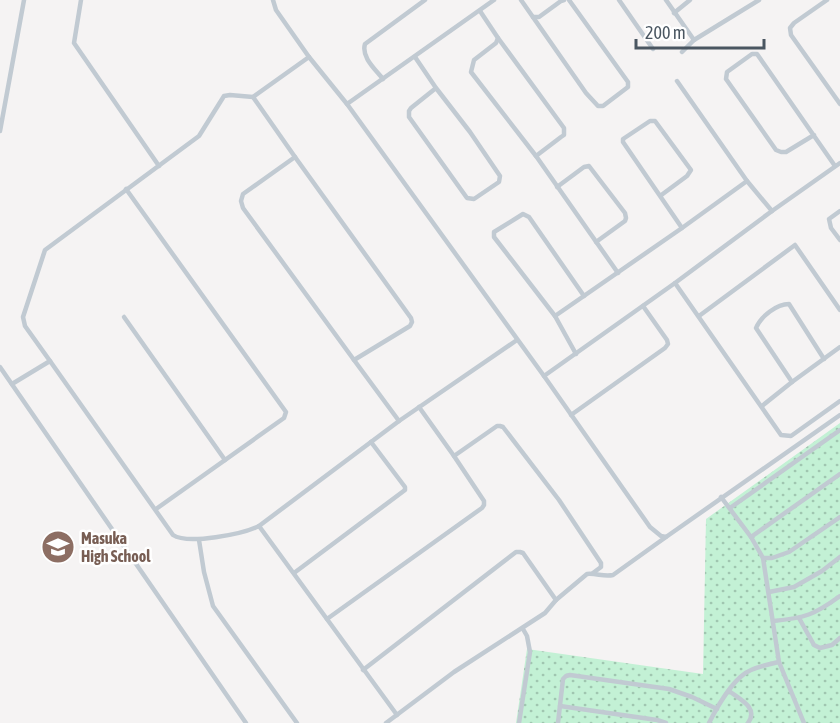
<svg xmlns="http://www.w3.org/2000/svg" width="840" height="723" font-family="'Asap Condensed',sans-serif">
  <style>
    .grass { fill: url(#grass-dots) }
    .lines { fill: none; stroke-linecap: round; stroke-linejoin: round }
    .minor { stroke: #c1cad2; stroke-width: 4.5 }
    .labels { text-anchor: middle; stroke-width: 5; stroke-linejoin: round; paint-order: stroke }
    .education-label { font-size: 16px; font-weight: bold; fill: #785e54; stroke: #fff; text-anchor: start }
  </style>
  <defs>
    <pattern id="grass-dots" width="8" height="8" patternUnits="userSpaceOnUse" patternTransform="scale(1.5)"><rect width="8" height="8" fill="#c3f1d5"/><path d="M2 2h.1M6 6h.1" fill="none" stroke="#a0c6b0" stroke-width="1.8" stroke-linecap="round"/></pattern>
  </defs>
  <rect width="100%" height="100%" fill="#f5f3f3"/>
  <!-- grass -->
  <path class="grass" d="M840,423v300h-324l11,-74 176,25 3,-155z"/>
  <g class="lines">
    <!-- minor -->
    <g class="minor">
      <path d="M81,0l-7,43 85,123"/>
      <path d="M273,0l3,10 33,47 38,47 197,272 106,151 11,9 5,1 174,-122"/>
      <path d="M521,0l65,93 12,13h5l25,-19v-5l-59,-82"/>
      <path d="M619,0l34,49"/>
      <path d="M666,0l28,40"/>
      <path d="M827,0l-33,23 -4,5 1,7 49,69"/>
      <path d="M480,11l18,27 -2,5 -22,17 -3,12 65,84 82,117"/>
      <path d="M674,13l16,-13"/>
      <path d="M533,17h6l22,-16 3,-1"/>
      <path d="M498,38l66,90v7l-3,2 -25,19"/>
      <path d="M682,52l12,-12 65,-40"/>
      <path d="M309,57l-56,40 42,60 116,161 1,4 -2,4 -56,34 45,61"/>
      <path d="M415,57l21,31 34,44 30,44 -1,6 -25,17 -7,-1 -58,-81v-6l2,-3 25,-20"/>
      <path d="M383,79c-8,-10 -22,-22 -18,-35l60,-44"/>
      <path d="M677,81l70,100 25,30"/>
      <path d="M347,104l147,-104"/>
      <path d="M0,131l24,-131"/>
      <path d="M814,135l-28,17h-5l-5,-2 -50,-71 1,-7 25,-18h5l78,112"/>
      <path d="M295,157l-52,37 -2,7 2,7 111,152"/>
      <path d="M557,187l27,-20 5,-1 36,47 1,5 -1,3 -29,21"/>
      <path d="M126,189l160,223 -2,6 -128,91"/>
      <path d="M660,196l27,-20 4,-6 -36,-49h-5l-27,18v3l59,86"/>
      <path d="M840,211l-11,8 2,9 9,12"/>
      <path d="M675,283l106,152 10,1 49,-35"/>
      <path d="M555,316l-61,-79v-5l29,-18 6,3 55,79"/>
      <path d="M699,316l96,-71 45,65"/>
      <path d="M124,317l101,143"/>
      <path d="M576,354l-21,-38 127,-88 65,-47"/>
      <path d="M50,361l-25,-35 -2,-9 22,-67 154,-114 25,-40 6,-1 23,2"/>
      <path d="M0,367l246,356"/>
      <path d="M544,376l131,-93 97,-72 68,-48"/>
      <path d="M792,382l-36,-54c5,-12 21,-24 33,-24l35,55"/>
      <path d="M12,384l38,-23 123,174c15,10 70,-1 86,-9"/>
      <path d="M762,406l30,-24 48,-35"/>
      <path d="M571,415l94,-67 3,-4 -1,-4 -24,-34"/>
      <path d="M454,456l43,-30h3l3,1 56,73 42,63v4l-8,6"/>
      <path d="M721,497l30,40 12,21 16,104 25,61"/>
      <path d="M730,508l110,-78"/>
      <path d="M751,537l89,-63"/>
      <path d="M199,540l5,32 9,34 84,117"/>
      <path d="M763,558h9l17,-6 51,-35"/>
      <path d="M294,573l111,-83v-3l-34,-45"/>
      <path d="M769,592l25,-5 28,-16 18,-14"/>
      <path d="M556,600l31,-26c9,-1 17,3 26,1l53,-38"/>
      <path d="M799,618l15,27 6,3 12,-3 8,-7"/>
      <path d="M327,619l155,-111 2,-3v-4l-30,-45 -35,-49"/>
      <path d="M773,621c32,-3 41,-6 67,-25"/>
      <path d="M363,670l153,-118h4l3,1 33,47 -11,13 -91,59 -68,51"/>
      <path d="M729,691c11,8 30,17 19,32"/>
      <path d="M560,706l97,14 9,3"/>
      <path d="M397,715l-138,-189 140,-105 118,-81"/>
      <path d="M519,723l11,-71 -3,-16 -4,-7"/>
      <path d="M558,723l5,-44 3,-3 4,-1 99,14 23,8 25,12"/>
      <path d="M709,723c8,-16 25,-46 42,-53 9,-4 19,-6 28,-8"/>
    </g>
  </g>
  <!-- icons -->
  <defs>
    <symbol id="school-disc" viewBox="-11 -11 22 22"><circle r="9.5" fill="#8d6e63" stroke="#fff"/><path d="M0-5L7-2L0 1L-7-2ZM-4 1L0 2.5L4 1V4Q0 6-4 4Z" fill="#fff"/></symbol>
  </defs>
  <g fill-rule="evenodd">
    <use href="#school-disc" x="39" y="528" width="38" height="38"/>
  </g>
  <g class="labels">
    <!-- education labels -->
    <g class="education-label">
      <text x="81" y="544">Masuka<tspan x="81" dy="18">High School</tspan></text>
    </g>
  </g>
  <!-- scale -->
  <path d="M636 39v9h128v-9" fill="none" stroke="#4a5661" stroke-width="3"/>
  <text x="645" y="39" font-size="18" fill="#4a5661" stroke="#ffffff" stroke-width="4.5" paint-order="stroke">200 m</text>
</svg>
